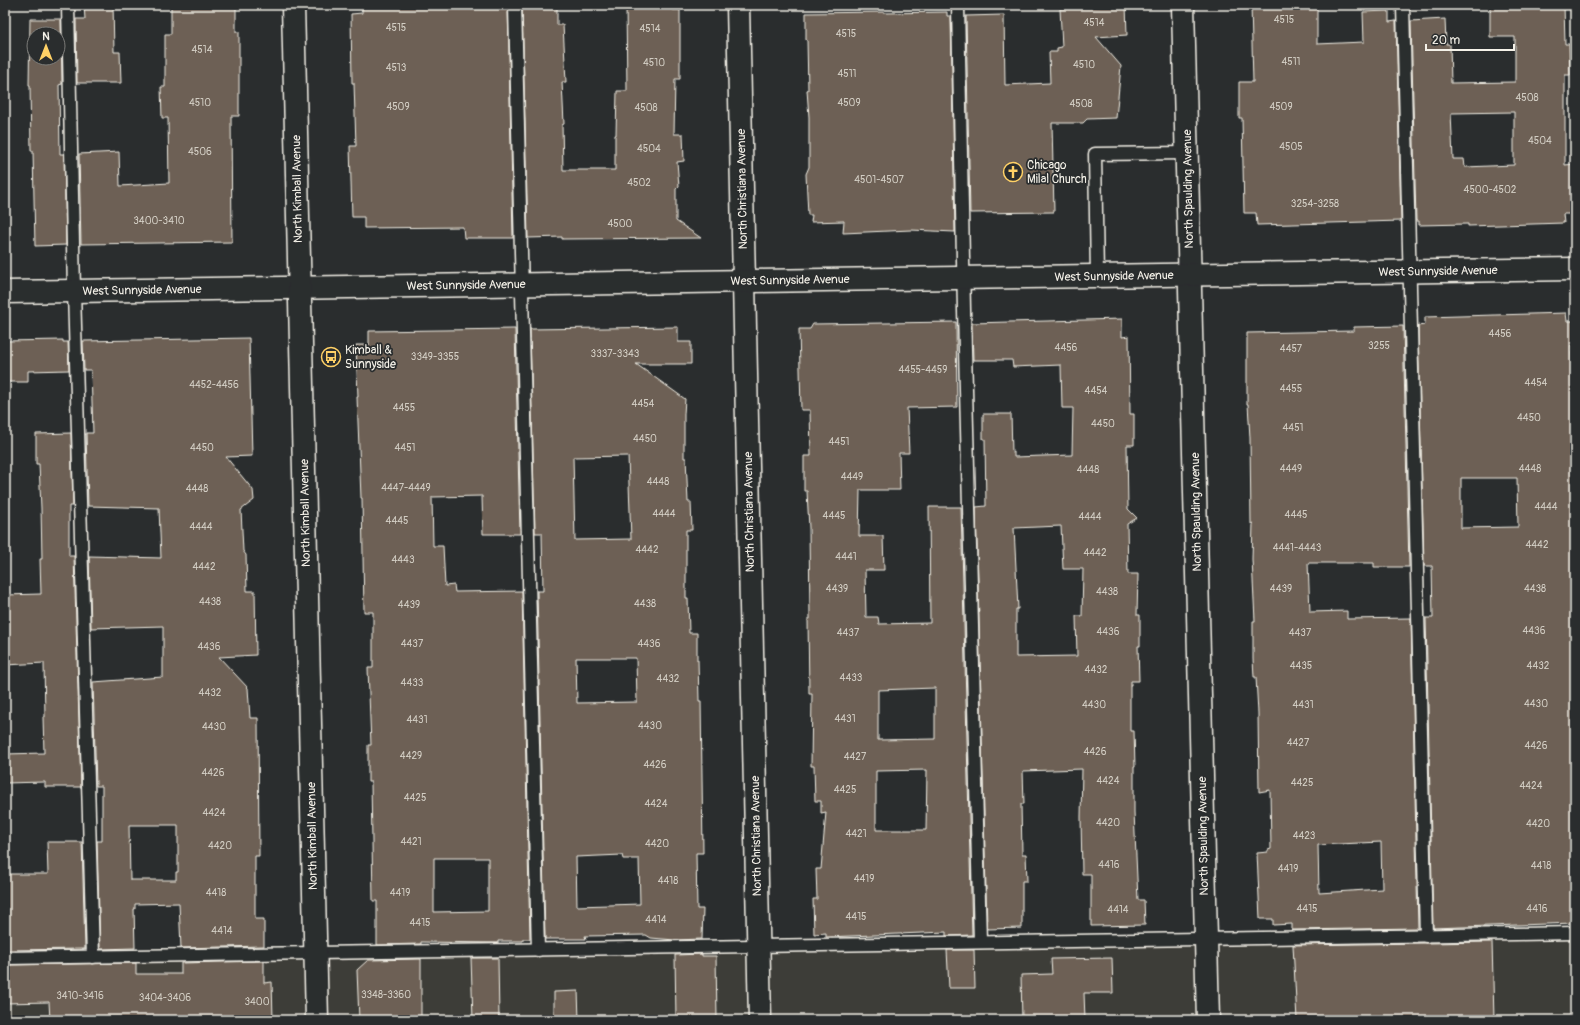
<svg xmlns="http://www.w3.org/2000/svg" width="1580" height="1025" font-family="Pangolin,sans-serif">
  <style>
    .built { fill: #3e3d39 }
    .building { fill: #6d6154; stroke: #f4f1e8; fill-rule: evenodd }
    .lines { fill: none; stroke-linecap: round; stroke-linejoin: round }
    .service-casing { stroke: #f4f1e8; stroke-width: 15 }
    .minor-casing { stroke: #f4f1e8; stroke-width: 25 }
    .tertiary-casing { stroke: #f4f1e8; stroke-width: 25 }
    .service { stroke: #2a2d2e; stroke-width: 12 }
    .minor { stroke: #2a2d2e; stroke-width: 22 }
    .tertiary { stroke: #2a2d2e; stroke-width: 22 }
    .labels { text-anchor: middle; stroke-width: 3.5; stroke-linejoin: round; paint-order: stroke }
    .number-label { font-size: 10px; fill: #d2cdc3 }
    .poi-label { font-size: 12px; fill: #f4f1e8; stroke: #2a2d2e; text-anchor: start }
    .street-label { font-size: 12px; fill: #f4f1e8; stroke: #2a2d2e }
  </style>
  <rect width="100%" height="100%" fill="#2a2d2e"/>
  <filter id="ink" filterUnits="userSpaceOnUse"><feTurbulence type="fractalNoise" baseFrequency=".025" numOctaves="2"/><feDisplacementMap in="SourceGraphic" scale="8" xChannelSelector="R" yChannelSelector="G"/><feConvolveMatrix kernelMatrix="1 2 1 2 8 2 1 2 1" color-interpolation-filters="sRGB"/></filter>
  <g filter="url(#ink)">
    <!-- built -->
    <path class="built" d="M1575,932v88h-1570v-67z"/>
    <!-- building -->
    <g class="building">
      <path d="M84,5h29l1,47h6l1,31h-44l-1,-64h9z"/>
      <path d="M171,5h65v27h3v84h-8l1,126 -151,2 -2,-90 40,-2 1,34 49,-3 -1,-65h-6l-1,-31h4v-53h6z"/>
      <path d="M362,5h146l5,233h-49l-1,-11 -99,1v-11h-12l-2,-71h6l-2,-63h-2l-1,-69 11,-1z"/>
      <path d="M522,5h35v20h6l3,57h-4l2,42 -2,1 1,45h52v-35h1l1,-44h10l-1,-86h47v5h7v69h-5l-1,55h9l1,27 -7,1 2,24 -3,3v32l25,17 -139,1v-2l-34,1z"/>
      <path d="M1126,5l1,30 -31,2 25,29 -5,52 -29,1 -4,4h-31l2,89 -84,1 -4,-197 38,-1 1,70 45,-2 -1,-31h8v-4l5,-1 -2,-38z"/>
      <path d="M1251,5h66v39l47,-2 -1,-30 26,-1v11l7,-1 5,200 -144,4 -1,-12h-12l-2,-95h-3v-36h14z"/>
      <path d="M1490,5h74l1,39h4l1,31h-5v90l10,-1v50h-12l1,9 -96,3v-2l-49,1v-4h-3l-5,-200 34,-2 1,25h4l1,39 64,-1v-45h-25zM1514,112v53l-49,2 -1,-8h-11l-2,-46z"/>
      <path d="M885,12l1,1 61,-1v4h4l4,216 -44,-2 -68,3 1,-12 -33,1 1,-7h-4l-2,-41 3,-7v-50l-2,-27h1l-1,-50h-1v-27z"/>
      <path d="M30,19h31l1,65 -3,1 1,69h4l2,91 -31,1 -2,-95h-2l-1,-66h-1zM34,34h24v24h-24z"/>
      <path d="M1566,313l1,8h8v24h-4l2,57h2v521l-142,5 -7,-310h7l-1,-52h-8l-6,-240 7,-1v-8zM1461,478h56l1,49 -57,1z"/>
      <path d="M1122,319v18l7,-1 1,78h4v31h-7l1,64 9,9 -10,6 1,50h10l-1,41h3v31h-2l1,35h-8v4h-1v46h4l1,36h-1v45l4,88h6l1,25 -54,1v-52h-9l-1,-57 1,-48 -59,2 1,33h-3l1,50h4l1,27h-5v47l-35,1 -11,-422 10,-1 -1,-67h-2v-25h28l1,39 2,-1v5l58,-2 1,-47h-11l-1,-43 -48,2 -1,-7h-39l-1,-37zM1061,526l2,43h20l-1,47h-6l1,40 -61,1v-48h2l-4,-81z"/>
      <path d="M956,322l1,85 -50,1 2,45h-10l1,37h-40l-1,46h24l1,34h-19l1,47h12l1,7 51,-1 -1,-116h32l11,428 -26,1v-4l-120,5v-4l-12,1 -1,-35h4l-1,-30h5l5,-57 -5,1v-12h-6l-1,-35h-3l1,-72h-3l-1,-75h2l-1,-91 -2,-37h-3v-35h7l-1,-46h-9l-2,-81h11l3,-5zM935,688v51l-57,1v-50zM927,770l-1,60h-50v-59z"/>
      <path d="M1403,326l6,241h-35v-4h-66l2,49 37,-1v8l64,-1 7,310 -126,2v-6l-19,1v-6h-13l-3,-66 11,-1v-2l3,-1 -1,-59 -11,2 -1,-79 -2,-36h-2l-1,-18v-38h2l-3,-62 1,-36 -2,1 -1,-86 -2,-34h-1v-71l107,-2v-4zM1381,842l1,47 -63,4 -1,-48z"/>
      <path d="M678,327v15h13v22h-55l49,35 -1,15v44h2l2,44h3l1,28h-6v68h2l1,35h8v27h1l1,41h2l2,152h-7l1,56h6l-1,30 -27,1 -24,-2 -5,-3 -61,1 1,3h-41l-8,-348h6l-1,-58h-7l-5,-204zM628,456l3,83 -56,1 -2,-83zM576,658h60l1,44 -60,1zM622,855l1,4h16l1,45 -63,2 -1,-49z"/>
      <path d="M515,329l5,205h-37l-1,-38 -50,1 1,49h10l2,40 9,-1 1,7 67,-1 8,348h-7v2h-25v2l-77,-1v2l-44,1v-44h-4l-2,-119h-3v-37h3l-3,-77h5v-56h-9l-2,-114h-1l-4,-101h1l-2,-52h13v-14zM434,858h54v53l-54,1z"/>
      <path d="M249,338l3,118 -26,1 27,33 1,10 -13,10 2,41 3,4 1,36h8l1,64 -37,2 29,31 2,30h8l1,138h-4v63h9v27l-83,2 -2,-45 -44,1v5h-1l1,39 -35,1 -3,-108h5v-55h-6l-3,-104 70,-5v-51l-72,2 -2,-72 72,2 -2,-50 -71,-2 -2,-73h7l-2,-63h-7l-1,-29zM129,825h49v47h-2v8h-46z"/>
      <path d="M63,340v2h5l1,28 -41,1v11h-23v-41z"/>
      <path d="M71,433l2,73h-4v50h5l7,231h-36v-5l-40,1v-29l39,-1 -1,-36h2l-1,-54 -39,2v-70l36,-1 -1,-35h2l-1,-51 -2,-44h-3v-30z"/>
      <path d="M47,842h35l3,107 -80,1v-76h43z"/>
      <path d="M1492,942l2,78h-197l-4,-75z"/>
      <path d="M947,950h27l1,38h-26z"/>
      <path d="M702,954v2h14l1,64h-41l-1,-65z"/>
      <path d="M471,958h27l1,62h-26z"/>
      <path d="M1112,958l1,35h-29l1,27h-63l-1,-45 31,-1 -1,-15z"/>
      <path d="M421,959v61h-62l-2,-50 11,-10z"/>
      <path d="M264,961v22l8,-1 1,38h-223l-1,-18 -44,1v-38l131,-2v11h45v-11z"/>
      <path d="M578,991l1,29h-25v-28z"/>
    </g>
    <g class="lines">
      <defs>
        <g id="service">
          <path d="M68,5l6,286 19,666"/>
          <path d="M515,5l23,945"/>
          <path d="M958,5l6,305 16,632"/>
          <path d="M1403,5l23,931"/>
          <path d="M1097,276l-2,-122 92,-1"/>
          <path d="M5,958l1570,-25"/>
        </g>
        <g id="minor">
          <path d="M738,5l22,1015"/>
          <path d="M1183,5l25,1015"/>
          <path d="M5,292l1570,-23"/>
        </g>
        <path id="tertiary" d="M293,5l24,1015"/>
      </defs>
      <!-- service casing -->
      <use href="#service" class="service-casing"/>
      <!-- minor casing -->
      <use href="#minor" class="minor-casing"/>
      <!-- tertiary casing -->
      <use href="#tertiary" class="tertiary-casing"/>
      <!-- service -->
      <use href="#service" class="service"/>
      <!-- minor -->
      <use href="#minor" class="minor"/>
      <!-- tertiary -->
      <use href="#tertiary" class="tertiary"/>
    </g>
  </g>
  <!-- icons -->
  <defs>
    <symbol id="church-ring" viewBox="-11 -11 22 22"><circle r="9.5" fill="#2a2d2e" stroke="#ffd166" stroke-width="1.5"/><path d="M-1.2-6h2.4v3.5h3.3v2.4h-3.3V6h-2.4V-.1h-3.3v-2.4h3.3Z" fill="#ffd166"/></symbol>
    <symbol id="bus-ring" viewBox="-11 -11 22 22"><circle r="9.5" fill="#2a2d2e" stroke="#ffd166" stroke-width="1.5"/><path d="M-5-6H5V4H4V6H2V4H-2V6H-4V4H-5ZM-3.5-4V0h7V-4ZM-3.5 1.2v1.5H-2V1.2ZM2 1.2v1.5H3.5V1.2Z" fill="#ffd166"/></symbol>
  </defs>
  <g fill-rule="evenodd">
    <use href="#church-ring" x="1002" y="161" width="22" height="22"/>
    <use href="#bus-ring" x="320" y="346" width="22" height="22"/>
  </g>
  <g class="labels">
    <!-- number labels -->
    <g class="number-label">
      <text x="1284" y="23">4515</text>
      <text x="1094" y="26">4514</text>
      <text x="396" y="31">4515</text>
      <text x="650" y="32">4514</text>
      <text x="846" y="37">4515</text>
      <text x="202" y="53">4514</text>
      <text x="1291" y="65">4511</text>
      <text x="654" y="66">4510</text>
      <text x="1084" y="68">4510</text>
      <text x="396" y="71">4513</text>
      <text x="847" y="77">4511</text>
      <text x="1527" y="101">4508</text>
      <text x="200" y="106">4510</text>
      <text x="849" y="106">4509</text>
      <text x="1081" y="107">4508</text>
      <text x="398" y="110">4509</text>
      <text x="1281" y="110">4509</text>
      <text x="646" y="111">4508</text>
      <text x="1540" y="144">4504</text>
      <text x="1291" y="150">4505</text>
      <text x="649" y="152">4504</text>
      <text x="200" y="155">4506</text>
      <text x="879" y="183">4501-4507</text>
      <text x="639" y="186">4502</text>
      <text x="1490" y="193">4500-4502</text>
      <text x="1315" y="207">3254-3258</text>
      <text x="159" y="224">3400-3410</text>
      <text x="620" y="227">4500</text>
      <text x="1500" y="337">4456</text>
      <text x="1379" y="349">3255</text>
      <text x="1066" y="351">4456</text>
      <text x="1291" y="352">4457</text>
      <text x="615" y="357">3337-3343</text>
      <text x="435" y="360">3349-3355</text>
      <text x="923" y="373">4455-4459</text>
      <text x="1536" y="386">4454</text>
      <text x="214" y="388">4452-4456</text>
      <text x="1291" y="392">4455</text>
      <text x="1096" y="394">4454</text>
      <text x="643" y="407">4454</text>
      <text x="404" y="411">4455</text>
      <text x="1529" y="421">4450</text>
      <text x="1103" y="427">4450</text>
      <text x="1293" y="431">4451</text>
      <text x="645" y="442">4450</text>
      <text x="839" y="445">4451</text>
      <text x="202" y="451">4450</text>
      <text x="405" y="451">4451</text>
      <text x="1291" y="472">4449</text>
      <text x="1530" y="472">4448</text>
      <text x="1088" y="473">4448</text>
      <text x="852" y="480">4449</text>
      <text x="658" y="485">4448</text>
      <text x="406" y="491">4447-4449</text>
      <text x="197" y="492">4448</text>
      <text x="1546" y="510">4444</text>
      <text x="664" y="517">4444</text>
      <text x="1296" y="518">4445</text>
      <text x="834" y="519">4445</text>
      <text x="1090" y="520">4444</text>
      <text x="397" y="524">4445</text>
      <text x="201" y="530">4444</text>
      <text x="1537" y="548">4442</text>
      <text x="1297" y="551">4441-4443</text>
      <text x="647" y="553">4442</text>
      <text x="1095" y="556">4442</text>
      <text x="846" y="560">4441</text>
      <text x="403" y="563">4443</text>
      <text x="204" y="570">4442</text>
      <text x="837" y="592">4439</text>
      <text x="1281" y="592">4439</text>
      <text x="1535" y="592">4438</text>
      <text x="1107" y="595">4438</text>
      <text x="210" y="605">4438</text>
      <text x="645" y="607">4438</text>
      <text x="409" y="608">4439</text>
      <text x="1534" y="634">4436</text>
      <text x="1108" y="635">4436</text>
      <text x="848" y="636">4437</text>
      <text x="1300" y="636">4437</text>
      <text x="412" y="647">4437</text>
      <text x="649" y="647">4436</text>
      <text x="209" y="650">4436</text>
      <text x="1301" y="669">4435</text>
      <text x="1538" y="669">4432</text>
      <text x="1096" y="673">4432</text>
      <text x="851" y="681">4433</text>
      <text x="668" y="682">4432</text>
      <text x="412" y="686">4433</text>
      <text x="210" y="696">4432</text>
      <text x="1536" y="707">4430</text>
      <text x="1094" y="708">4430</text>
      <text x="1303" y="708">4431</text>
      <text x="845" y="722">4431</text>
      <text x="417" y="723">4431</text>
      <text x="650" y="729">4430</text>
      <text x="214" y="730">4430</text>
      <text x="1298" y="746">4427</text>
      <text x="1536" y="749">4426</text>
      <text x="1095" y="755">4426</text>
      <text x="411" y="759">4429</text>
      <text x="855" y="760">4427</text>
      <text x="655" y="768">4426</text>
      <text x="213" y="776">4426</text>
      <text x="1108" y="784">4424</text>
      <text x="1302" y="786">4425</text>
      <text x="1531" y="789">4424</text>
      <text x="845" y="793">4425</text>
      <text x="415" y="801">4425</text>
      <text x="656" y="807">4424</text>
      <text x="214" y="816">4424</text>
      <text x="1108" y="826">4420</text>
      <text x="1538" y="827">4420</text>
      <text x="856" y="837">4421</text>
      <text x="1304" y="839">4423</text>
      <text x="411" y="845">4421</text>
      <text x="657" y="847">4420</text>
      <text x="220" y="849">4420</text>
      <text x="1109" y="868">4416</text>
      <text x="1541" y="869">4418</text>
      <text x="1288" y="872">4419</text>
      <text x="864" y="882">4419</text>
      <text x="668" y="884">4418</text>
      <text x="216" y="896">4418</text>
      <text x="400" y="896">4419</text>
      <text x="1307" y="912">4415</text>
      <text x="1537" y="912">4416</text>
      <text x="1118" y="913">4414</text>
      <text x="856" y="920">4415</text>
      <text x="656" y="923">4414</text>
      <text x="420" y="926">4415</text>
      <text x="222" y="934">4414</text>
      <text x="386" y="998">3348-3360</text>
      <text x="80" y="999">3410-3416</text>
      <text x="165" y="1001">3404-3406</text>
      <text x="257" y="1005">3400</text>
    </g>
    <!-- poi labels -->
    <g class="poi-label">
      <text x="1027" y="169">Chicago<tspan x="1027" dy="14">Milal Church</tspan></text>
      <text x="345" y="354">Kimball &amp;<tspan x="345" dy="14">Sunnyside</tspan></text>
    </g>
    <!-- street labels -->
    <g class="street-label">
      <text transform="translate(297 189) rotate(-91)" y="4">North Kimball Avenue</text>
      <text transform="translate(742 189) rotate(-91)" y="4">North Christiana Avenue</text>
      <text transform="translate(1188 189) rotate(-91)" y="4">North Spaulding Avenue</text>
      <text transform="translate(1438 271) rotate(-1)" y="4">West Sunnyside Avenue</text>
      <text transform="translate(1114 276) rotate(-1)" y="4">West Sunnyside Avenue</text>
      <text transform="translate(790 280) rotate(-1)" y="4">West Sunnyside Avenue</text>
      <text transform="translate(466 285) rotate(-1)" y="4">West Sunnyside Avenue</text>
      <text transform="translate(142 290) rotate(-1)" y="4">West Sunnyside Avenue</text>
      <text transform="translate(749 512) rotate(-91)" y="4">North Christiana Avenue</text>
      <text transform="translate(1196 512) rotate(-91)" y="4">North Spaulding Avenue</text>
      <text transform="translate(305 513) rotate(-91)" y="4">North Kimball Avenue</text>
      <text transform="translate(312 836) rotate(-91)" y="4">North Kimball Avenue</text>
      <text transform="translate(756 836) rotate(-91)" y="4">North Christiana Avenue</text>
      <text transform="translate(1203 836) rotate(-91)" y="4">North Spaulding Avenue</text>
    </g>
  </g>
  <!-- margin -->
  <rect width="1580" height="1025" fill="none" stroke="#2a2d2e" stroke-width="20"/>
  <rect x="10" y="10" width="1560" height="1005" fill="none" stroke="#f4f1e8" stroke-width="1.5" filter="url(#ink)"/>
  <!-- north arrow -->
  <g transform="translate(46 46)"><circle r="19" fill="#2a2d2e" stroke="#7b7b78"/>
  <path d="M0-3L7 15L0 10L-7 15Z" fill="#ffd166"/>
  <text y="-6" font-size="11" font-weight="bold" text-anchor="middle" fill="#f4f1e8">N</text>
  </g>
  <!-- scale -->
  <path d="M1426 44v6h88v-6" fill="none" stroke="#f4f1e8" stroke-width="2"/>
  <text x="1432" y="44" font-size="12" fill="#f4f1e8" stroke="#2a2d2e" stroke-width="3" paint-order="stroke">20 m</text>
</svg>
